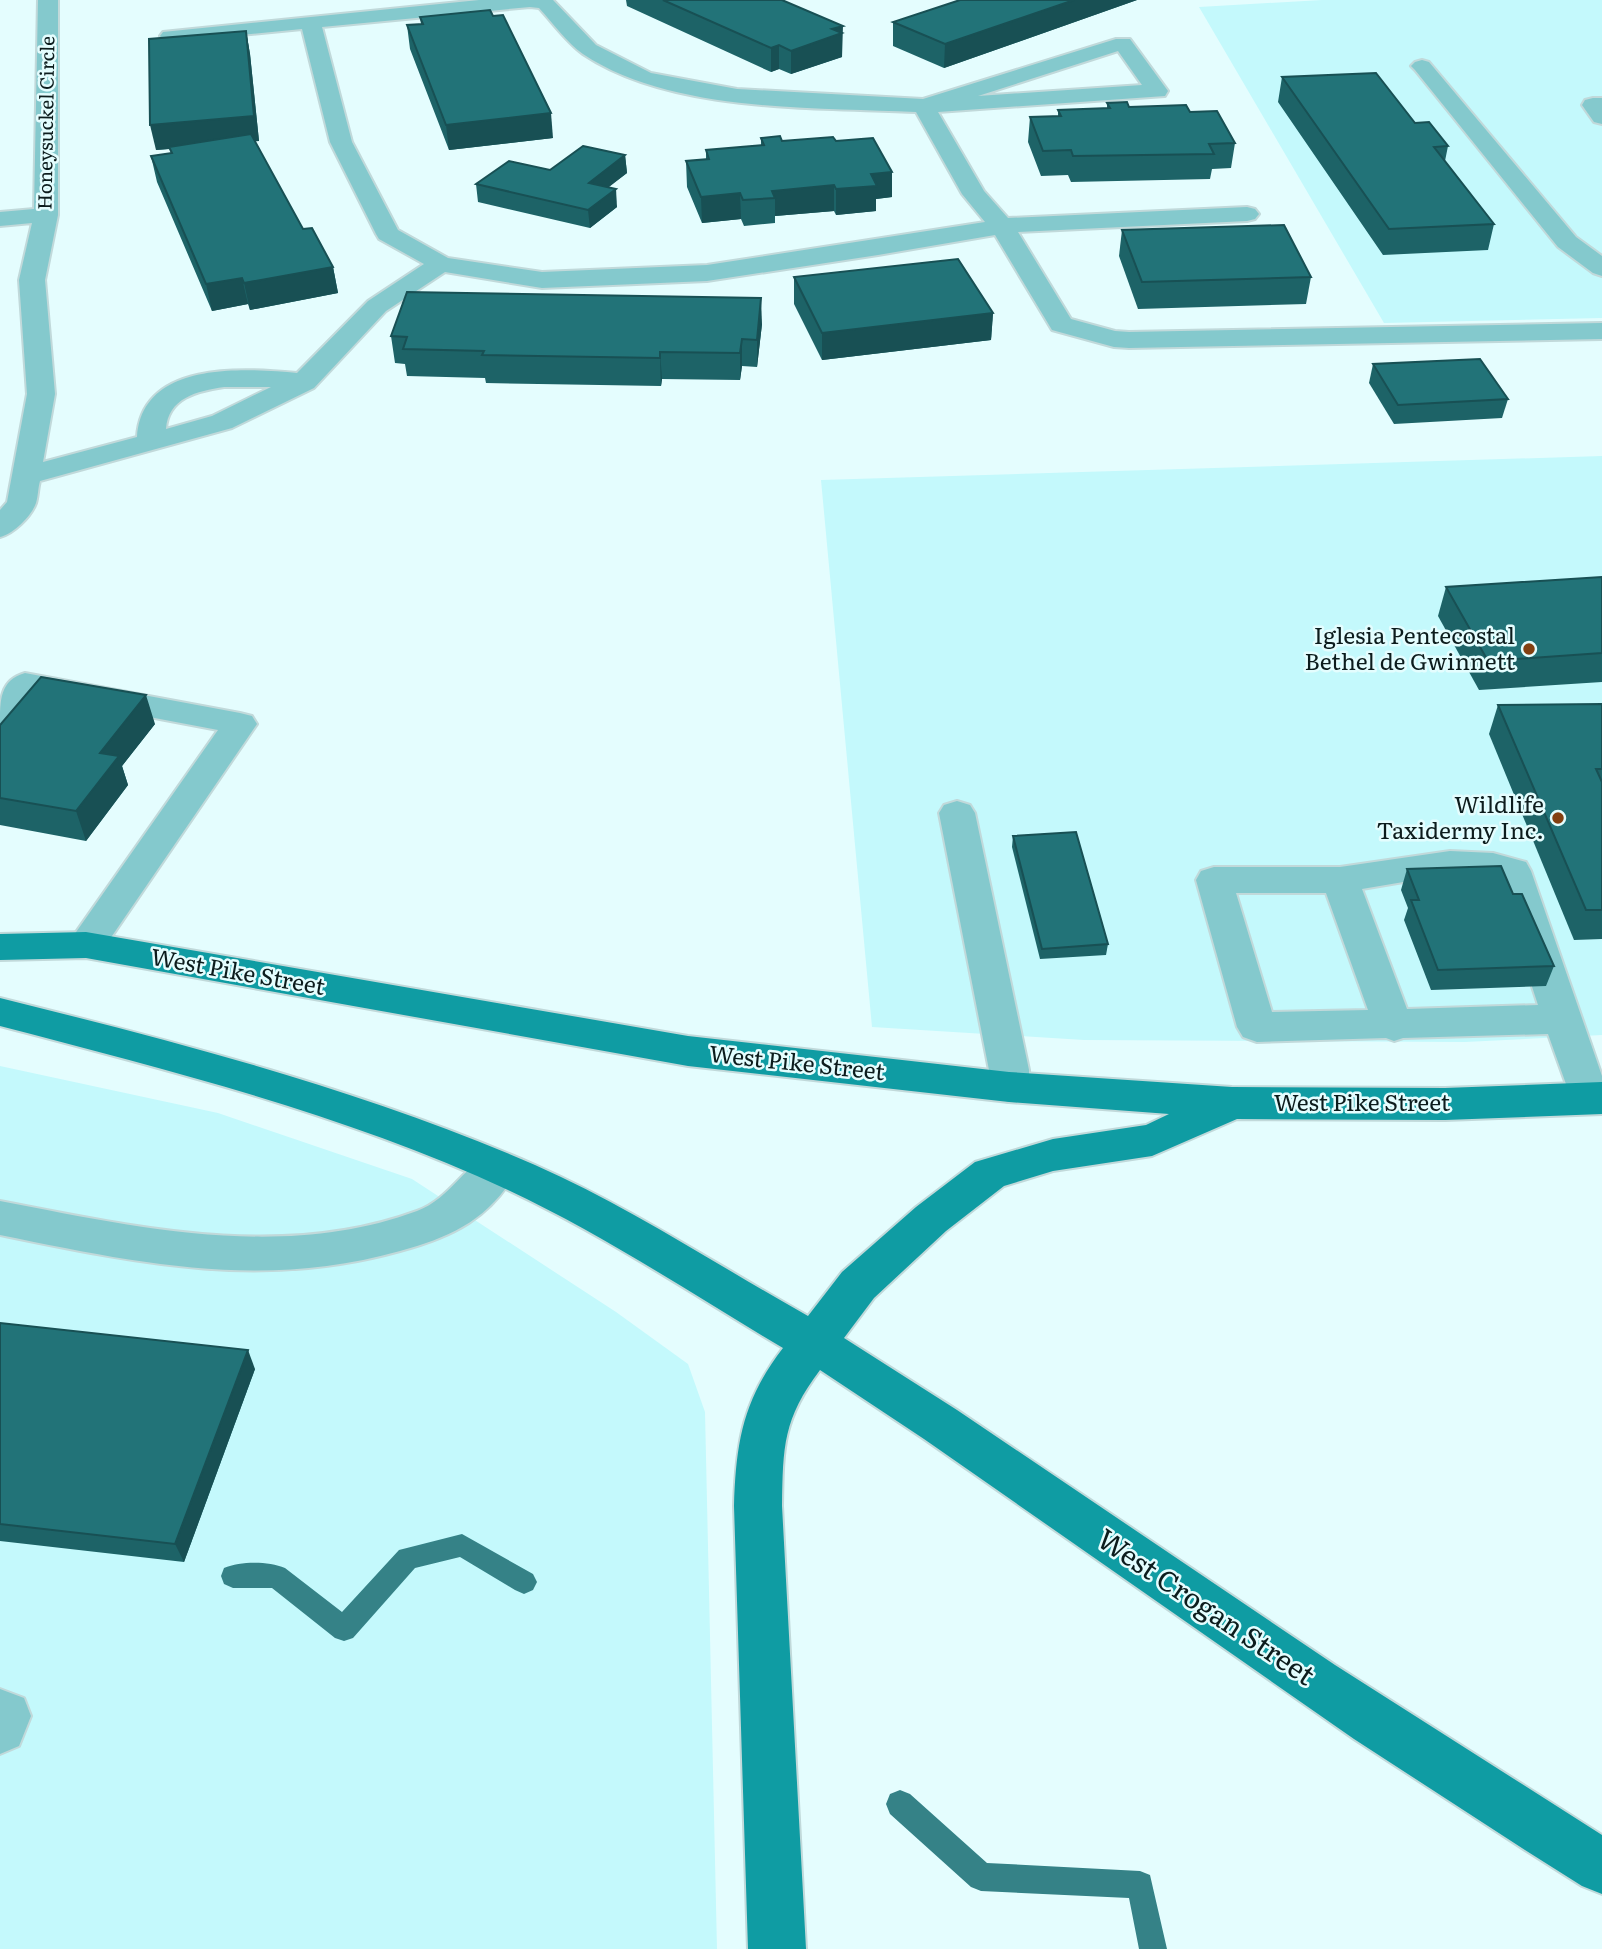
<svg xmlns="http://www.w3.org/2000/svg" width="1602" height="1949" font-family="Literata,serif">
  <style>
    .built { fill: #c4f9fc }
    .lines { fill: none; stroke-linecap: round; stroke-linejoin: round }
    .stream { fill: #358287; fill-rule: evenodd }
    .minor-casing { stroke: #c1d9da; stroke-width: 4 }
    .major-casing { stroke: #c1d9da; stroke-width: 4 }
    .minor { fill: #84c9cd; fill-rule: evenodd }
    .major { fill: #0f9ca3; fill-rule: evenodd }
    .wall { fill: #1d6367 }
    .shaded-wall { fill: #185054 }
    .building { fill: #227378; stroke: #185054; stroke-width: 2 }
    .poi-dot { fill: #834011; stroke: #e4fdfe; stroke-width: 2.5 }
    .labels { text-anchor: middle; stroke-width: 5; stroke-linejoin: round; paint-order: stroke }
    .far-street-label { font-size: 19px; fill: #0c1c1d; stroke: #e4fdfe }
    .poi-label { font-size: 23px; fill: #0c1c1d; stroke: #e4fdfe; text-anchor: end }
    .street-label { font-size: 23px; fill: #0c1c1d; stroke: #e4fdfe }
    .near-street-label { font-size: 28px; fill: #0c1c1d; stroke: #e4fdfe }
  </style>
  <rect width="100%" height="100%" fill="#e4fdfe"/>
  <!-- built -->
  <g class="built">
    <path d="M1322,0h280v318l-218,5 -185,-316z"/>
    <path d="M1602,456v579l-137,7 -381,-2 -212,-13 -51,-547z"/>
    <path d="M0,1066l218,47 194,66 204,133 72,52 17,48 12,537h-717z"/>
  </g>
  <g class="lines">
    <!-- stream -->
    <g class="stream">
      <path d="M462,1534l71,40 4,8 -4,8 -9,4 -9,-4 -55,-33 -45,11 -62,70 -9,3 -9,-3 -63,-50h-39l-9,-4 -3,-8 3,-8c17,-7 44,-7 61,0l57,44 57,-62z"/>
      <path d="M900,1790l10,4 77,69 153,8 10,4 17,74h-28l-10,-51 -148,-7 -10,-4 -81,-73 -4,-10 4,-10z"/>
    </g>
    <defs>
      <g id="minor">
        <path d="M38,0h20v215l-13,65 10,114 -12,68 94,-25c5,-76 105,-69 160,-64l71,-72 56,-37 -45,-25 -3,-5 -46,-92 -28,-113 -132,13 -7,-2 -3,-4 3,-4 316,-32h74l43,45 55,28 86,16 186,10 193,-60h14l38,52 -3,5 -227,16 46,79 24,27 239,-11 8,2 4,5 -4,5 -8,2 -229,11 53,87 44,12 14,1 473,-9v16l-473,9 -15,-1 -62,-17 -57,-95 -117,20 -171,26 -165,7 -97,-16 -59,39 -72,77 -82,40 -192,53c-2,7 -2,16 -4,22 -5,14 -23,31 -36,34v-27l7,-8 20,-108 -8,-114 13,-57 -32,3v-14l34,-3zM530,7l9,1c14,15 28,35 44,46 88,59 231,53 333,58l46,82 23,28 -278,43 -165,7 -94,-14 -50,-28 -46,-88 -30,-115zM1118,51l24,34 -164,11zM224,387h47l-59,29 -46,13c2,-31 31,-38 58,-42z"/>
        <path d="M1422,60l7,2 147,175 26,19v20l-9,-3 -35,-26 -143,-177 -4,-4 4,-4z"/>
        <path d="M1593,98h9v26l-8,-2 -12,-17 3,-5z"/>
        <path d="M25,673l215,40 12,3 5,8 -158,231 -13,3 -13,-3 -6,-10 151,-215 -185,-35 -21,26 -12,3c0,-24 0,-44 25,-51z"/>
        <path d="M957,801l13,4 5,8 54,257v17l-6,11 -14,4 -14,-4 -6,-11v-17l-50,-257 5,-8z"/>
        <path d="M1450,851l43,2 33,9 5,9 71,205v33l-13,5 -14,-5 -27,-75 -145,4 -9,3 -8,-3 -129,4 -14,-5 -6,-10 -41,-147 5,-9 13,-4h126zM1472,876l25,3 41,126 -131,4 -45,-120 65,-11zM1236,893h90l42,117 -96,2z"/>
        <path d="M497,1151l15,5 6,12c-26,50 -66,69 -118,83 -138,39 -263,12 -400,-16v-34c136,26 282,60 417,10 35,-13 48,-49 80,-60z"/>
        <path d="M0,1689l24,9 7,18 -12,30 -19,8z"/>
      </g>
      <path id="major" d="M86,932l602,104 321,36 223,15 213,1 157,-6v32l-157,6 -208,-1 -85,37 -99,15 -49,15 -58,45 -72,67 -30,40 113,72 378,255 267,170v59l-20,-8 -57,-36 -171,-111 -430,-300 -104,-69c-37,49 -37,76 -38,136l24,443h-58l-14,-443c2,-64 9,-106 49,-158 -91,-54 -179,-113 -275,-158 -161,-75 -336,-119 -508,-164v-28c181,45 363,92 535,167 95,42 182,100 273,151l34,-44 74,-65 59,-45 78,-23 93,-14 23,-11 -160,-12 -321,-36 -602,-108 -86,2v-26z"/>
    </defs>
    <!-- minor casing -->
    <use href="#minor" class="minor-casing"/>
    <!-- major casing -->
    <use href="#major" class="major-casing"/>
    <!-- minor -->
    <use href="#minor" class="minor"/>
    <!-- major -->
    <use href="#major" class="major"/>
  </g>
  <!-- wall -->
  <g class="wall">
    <path d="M626,0h156l60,49v8l-51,17 -12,-5 -8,3 -144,-66z"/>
    <path d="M960,0h177l-193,68 -51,-22v-24z"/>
    <path d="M420,17l133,121 -104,12 -39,-101 -3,-24 14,-1z"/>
    <path d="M246,31l4,23 9,87h-4l48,88 30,38 5,26 -88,17 -2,-6 -36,7 -55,-129 -6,-26 20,-3 -1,-4 -14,1z"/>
    <path d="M1282,77l133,46 33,23 -3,15 49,63 -6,26 -105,5 -105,-153z"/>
    <path d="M1107,103l22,4 61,5 45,31 -4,25 -19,1 -2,10 -139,3 -3,-7 -27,1 -13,-34 2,-25 28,-1v-6l49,-2z"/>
    <path d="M761,138l21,3h54l56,56 -16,2v12l-40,4 -2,-4 -59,5v7l-31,3 -3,-7 -39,4 -15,-36 -1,-26 20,-2v-9l55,-5z"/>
    <path d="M625,155l2,18 -19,14 9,20 -27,21 -112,-26 -2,-18z"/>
    <path d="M1122,230l189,47 -5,27 -168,5 -19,-53z"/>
    <path d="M794,277l199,36 -2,27 -169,20 -28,-56z"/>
    <path d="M762,324l-5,43 -15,-1 -2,14 -78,-1 -1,7 -175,-3 -1,-5 -78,-2 -2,-12 -10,-1 -4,-27z"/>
    <path d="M1373,364l135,35 -6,19 -108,6 -25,-41z"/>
    <path d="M1602,577v105l-123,8 -41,-74 8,-29z"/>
    <path d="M1602,704v235l-28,1 -85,-206 9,-29z"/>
    <path d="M155,724l-33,42 6,19 -42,56 -86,-16v-100z"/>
    <path d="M1013,836l95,108 -2,11 -66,4 -28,-112z"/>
    <path d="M1407,869l106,25 41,72 -8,20 -115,4 -27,-70 4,-12 -7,-18z"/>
    <path d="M0,1323l255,46 -71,193 -184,-21z"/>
  </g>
  <!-- shaded-wall -->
  <g class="shaded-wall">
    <path d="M1074,0h63l-193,68 1,-24z"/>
    <path d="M843,26l-1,31 -51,17v-23l41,-22z"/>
    <path d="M246,31l4,23 9,87 -103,9 -6,-25z"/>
    <path d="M779,45v24l-8,3v-24z"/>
    <path d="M551,113l2,25 -104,12 -3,-25z"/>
    <path d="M625,155l2,18 -36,28 -2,-18z"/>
    <path d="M892,172v25l-16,2v12l-40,4v-26l35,-15z"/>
    <path d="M834,185v26l-59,5v-18l-3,-7z"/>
    <path d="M616,189l1,18 -27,21 -2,-18z"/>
    <path d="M740,193l1,26 -39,4 -1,-26z"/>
    <path d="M333,267l5,26 -88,17 -6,-27z"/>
    <path d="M242,278l6,26 -36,7 -6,-27z"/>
    <path d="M761,298l1,26 -5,43v-27z"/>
    <path d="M993,313l-2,27 -169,20v-27z"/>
    <path d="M742,339v27l-2,14v-27z"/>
    <path d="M660,352l2,27 -1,7 -1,-28z"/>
    <path d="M146,695l9,29 -33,42 6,19 -42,56 -10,-30 24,-58z"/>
    <path d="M248,1350l7,19 -71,193 -9,-18z"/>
  </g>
  <!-- building -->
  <g class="building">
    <path d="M663,0h119l61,26 -11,3 10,4 -51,18 -12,-6 -8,3z"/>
    <path d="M960,0h114l-129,44 -52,-22z"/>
    <path d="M490,10l3,6 10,-1 48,98 -105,12 -39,-100 16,-1 -3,-7z"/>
    <path d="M246,31l8,85 -104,9 -1,-86z"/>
    <path d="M1376,73l39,50 14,-1 19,24 -14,1 60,77 -105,5 -107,-152z"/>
    <path d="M1127,102l2,5 57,-2 4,7 27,-1 18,32 -26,1 5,10 -141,2 -2,-6 -28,1 -13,-34 31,-1 -3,-6 52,-2 -3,-5z"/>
    <path d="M251,134l52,95 9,-1 21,39 -89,16 -2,-5 -36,6 -55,-128 21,-3 -3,-6z"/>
    <path d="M780,136l2,5 51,-4 3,4 37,-3 19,34 -21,2 6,12 -41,3 -2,-4 -62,6 3,7 -32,2 -3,-7 -39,4 -15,-36 23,-2 -3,-9 58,-5 -3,-7z"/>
    <path d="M583,146l42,9 -36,28 27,6 -28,21 -112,-26 33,-23 41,9z"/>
    <path d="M1284,225l27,52 -169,5 -20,-52z"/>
    <path d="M958,259l35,54 -171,20 -28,-56z"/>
    <path d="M407,292l354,6 -4,42 -15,-1 -2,14 -80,-1v6l-178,-3 2,-4 -81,-2 4,-12 -16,-1z"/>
    <path d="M1480,359l28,40 -110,6 -25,-41z"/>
    <path d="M1602,577v76l-114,8 -42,-74z"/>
    <path d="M41,677l105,18 -46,58 19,3 -43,55 -76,-13v-73z"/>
    <path d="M1602,704v65h-6l6,13v128h-16l-88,-205z"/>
    <path d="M1076,832l32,112 -66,5 -29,-113z"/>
    <path d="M1501,866l12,28h9l32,72 -116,4 -27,-70h8l-12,-31z"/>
    <path d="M0,1323l248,27 -73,194 -175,-20z"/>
  </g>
  <!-- markers -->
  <g class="poi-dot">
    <circle cx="1529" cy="649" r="7"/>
    <circle cx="1558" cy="818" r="7"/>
  </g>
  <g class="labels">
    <!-- far-street labels -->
    <g class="far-street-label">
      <text transform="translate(46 123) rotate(-89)" y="7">Honeysuckel Circle</text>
    </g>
    <!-- poi labels -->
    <g class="poi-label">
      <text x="1515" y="644">Iglesia Pentecostal<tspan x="1515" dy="26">Bethel de Gwinnett</tspan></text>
      <text x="1544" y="813">Wildlife<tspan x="1544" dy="26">Taxidermy Inc.</tspan></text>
    </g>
    <!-- street labels -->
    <g class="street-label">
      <text transform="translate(238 972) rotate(10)" y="8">West Pike Street</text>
      <text transform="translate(797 1063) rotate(6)" y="8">West Pike Street</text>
      <text x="1362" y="1111">West Pike Street</text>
    </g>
    <!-- near-street labels -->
    <g class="near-street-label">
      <text transform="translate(1206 1607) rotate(34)" y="10">West Crogan Street</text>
    </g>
  </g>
</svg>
